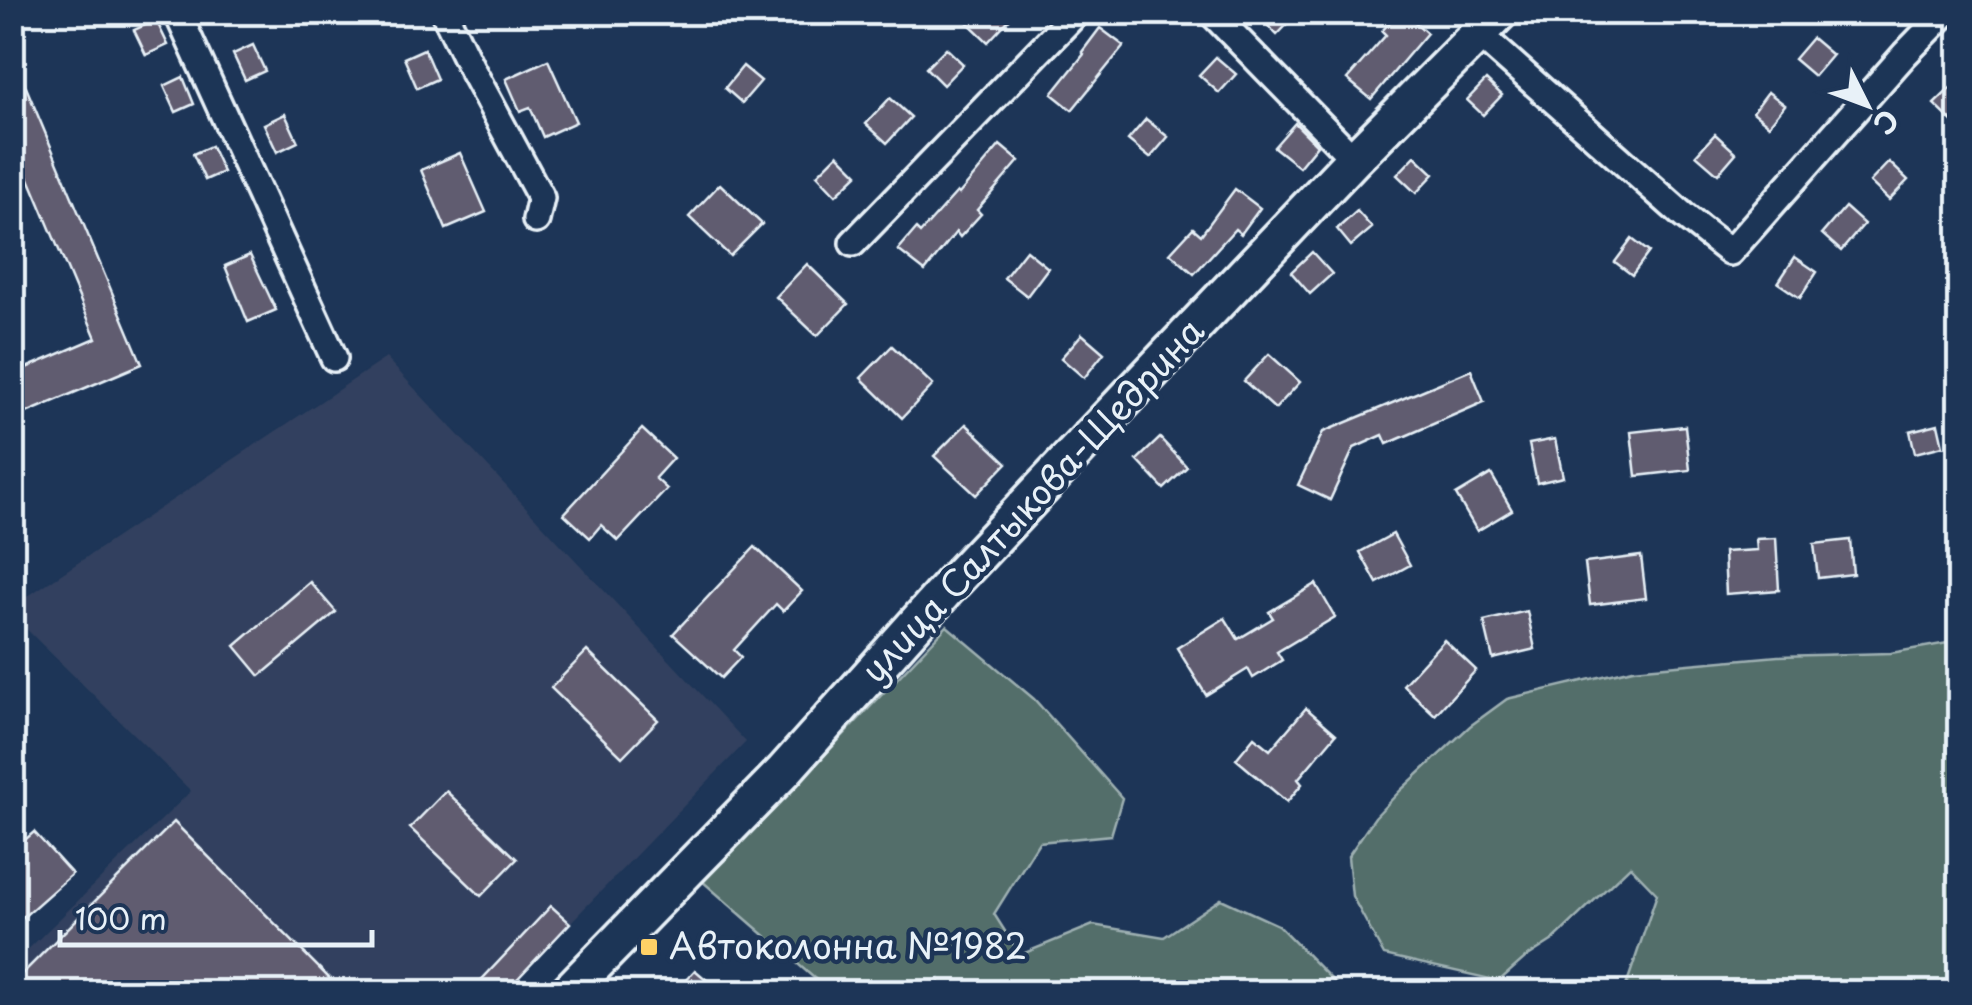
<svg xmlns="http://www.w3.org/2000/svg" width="1972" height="1005" font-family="'Playpen Sans',sans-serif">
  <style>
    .built { fill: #31405e }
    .green { fill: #536e6b; stroke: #9eb0b2; stroke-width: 2.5 }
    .building { fill: #605b70; stroke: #e8f1f8; stroke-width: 2.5 }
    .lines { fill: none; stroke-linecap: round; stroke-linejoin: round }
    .street-casing { stroke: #e8f1f8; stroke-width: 32 }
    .secondary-casing { stroke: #e8f1f8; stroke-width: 42 }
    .street { stroke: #1d3557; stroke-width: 25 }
    .secondary { stroke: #1d3557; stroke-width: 35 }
    .poi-dot { fill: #ffd166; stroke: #1d3557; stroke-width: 4 }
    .labels { text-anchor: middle; stroke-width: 9; stroke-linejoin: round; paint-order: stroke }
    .street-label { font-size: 35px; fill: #e8f1f8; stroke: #1d3557 }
    .poi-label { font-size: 35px; fill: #e8f1f8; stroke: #1d3557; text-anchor: start }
  </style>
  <rect width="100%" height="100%" fill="#1d3557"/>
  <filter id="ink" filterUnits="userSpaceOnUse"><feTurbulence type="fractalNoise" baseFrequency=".01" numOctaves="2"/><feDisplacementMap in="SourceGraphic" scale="20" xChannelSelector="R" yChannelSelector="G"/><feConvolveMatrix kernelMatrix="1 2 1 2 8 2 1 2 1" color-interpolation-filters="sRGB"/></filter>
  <g filter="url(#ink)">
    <!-- built -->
    <path class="built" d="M386,358l360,384 -243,250h-490v-28l178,-173 -178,-175v-10z"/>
    <!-- green -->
    <g class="green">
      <path d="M947,626l87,73 88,99 -11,37 -72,7 -45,72 26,41 73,-30 71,12 57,-38 57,26 66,67h-405v-13l-19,13h-86l-20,-14 -112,-97 25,-23z"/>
      <path d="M1959,641v351h-335l33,-98 -27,-28 -77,74 -28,18 -26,23 -115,-26 -32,-59 -4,-40 27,-39 26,-27 69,-64 37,-27 126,-30 145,-13 113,-3z"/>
    </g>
    <!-- building -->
    <g class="building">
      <path d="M976,12h40l-28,30 -21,-20z"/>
      <path d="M1254,12h45l-22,23z"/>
      <path d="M1399,12h5l23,21 -56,66 -24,-20 39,-44 -4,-4z"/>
      <path d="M156,20l12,25 -22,10 -12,-25z"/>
      <path d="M1100,28l24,18 -52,64 -20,-16 32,-40 -2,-2z"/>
      <path d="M1812,38l20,17 -18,21 -20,-17z"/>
      <path d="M253,45l12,26 -20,9 -12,-26z"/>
      <path d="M946,48l17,16 -20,21 -17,-17z"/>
      <path d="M424,49l13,30 -20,9 -13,-30z"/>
      <path d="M13,56l129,308 -130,55v-45l84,-36 -84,-200z"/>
      <path d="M1216,57l20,17 -17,19 -20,-18z"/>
      <path d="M548,60l28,62 -33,15 -13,-30 -10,4 -14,-32z"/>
      <path d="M743,66l18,15 -19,22 -17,-15z"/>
      <path d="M183,77l11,27 -18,8 -12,-26z"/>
      <path d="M1960,79v50l-26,-25z"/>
      <path d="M1486,80l16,15 -19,20 -16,-15z"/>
      <path d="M1768,92l17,13 -16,20 -16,-13z"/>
      <path d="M890,98l21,19 -24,26 -21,-19z"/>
      <path d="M285,114l13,28 -21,10 -13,-28z"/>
      <path d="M1146,119l22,18 -18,21 -22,-18z"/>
      <path d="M1295,123l22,22 -18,22 -25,-20z"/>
      <path d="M1715,134l21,19 -18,21 -22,-19z"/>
      <path d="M1000,145l19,16 -42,49 4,4 -21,23 -4,-5 -31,39 -27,-21 18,-21 4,4 37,-41 2,2z"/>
      <path d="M211,146l12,26 -18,8 -12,-26z"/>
      <path d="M460,153l26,59 -40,17 -25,-59z"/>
      <path d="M838,154l20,20 -22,21 -19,-20z"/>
      <path d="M1415,156l19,18 -18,19 -19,-18z"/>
      <path d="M1889,162l19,18 -19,20 -19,-18z"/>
      <path d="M720,184l42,40 -32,32 -41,-39z"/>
      <path d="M1235,189l25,19 -19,26 -6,-5 -41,45 -24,-21 23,-25 8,7z"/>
      <path d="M1845,207l19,17 -23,27 -19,-17z"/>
      <path d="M1357,211l15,17 -21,18 -14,-17z"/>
      <path d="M1632,239l17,13 -17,23 -17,-13z"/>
      <path d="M1026,250l22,18 -21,28 -23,-18z"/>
      <path d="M1312,252l20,22 -22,20 -19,-22z"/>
      <path d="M250,255l26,55 -28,12 -23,-56z"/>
      <path d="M1795,257l22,15 -17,26 -22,-15z"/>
      <path d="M807,264l41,40 -31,32 -41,-39z"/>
      <path d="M1082,334l22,19 -20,25 -23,-20z"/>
      <path d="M892,346l41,39 -31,33 -41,-40z"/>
      <path d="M1269,354l31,28 -25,27 -31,-28z"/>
      <path d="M1471,370l13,32 -97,42 -4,-9 -29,13 -24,52 -32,-15 25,-53z"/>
      <path d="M966,424l41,39 -31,32 -42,-39z"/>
      <path d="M1938,424l5,22 -28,7 -5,-22z"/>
      <path d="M1685,426l5,44 -54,6 -5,-44z"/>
      <path d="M642,429l31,29 -18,20 12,11 -49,52 -17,-16 -11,13 -26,-24z"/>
      <path d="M1160,438l27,29 -23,22 -27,-29z"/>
      <path d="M1555,439l8,38 -26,6 -8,-39z"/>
      <path d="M1491,474l21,36 -35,21 -21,-36z"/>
      <path d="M1393,534l17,31 -33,18 -17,-31z"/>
      <path d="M1776,538l3,52 -53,4 -2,-42 33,-2 -1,-11z"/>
      <path d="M1850,540l3,34 -35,4 -4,-34z"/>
      <path d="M755,547l47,44 -19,20 -7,-7 -42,46 7,7 -20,21 -48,-44z"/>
      <path d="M1641,556l5,42 -56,7 -5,-42z"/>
      <path d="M310,582l26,30 -76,64 -25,-30z"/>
      <path d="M1316,584l19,33 -58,35 5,8 -29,18 -5,-9 -42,26 -29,-47 48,-30 13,21 35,-21 -4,-6z"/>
      <path d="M1527,611l8,38 -42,10 -9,-38z"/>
      <path d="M1444,640l32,30 -41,45 -32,-30z"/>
      <path d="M587,651l71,69 -36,37 -71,-69z"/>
      <path d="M1306,708l30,26 -38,45 4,5 -15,18 -51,-43 18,-22 16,13z"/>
      <path d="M446,791l71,68 -36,37 -71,-68z"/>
      <path d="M174,822l162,163 -8,7h-316v-8z"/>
      <path d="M34,832l38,42 -60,53v-76z"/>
      <path d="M551,906l19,17 -65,69h-35z"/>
      <path d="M695,970l26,22h-46z"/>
    </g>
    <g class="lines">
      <defs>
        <g id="street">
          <path d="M177,12l157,346"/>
          <path d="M444,12l28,58 69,128 -5,22"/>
          <path d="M1211,12l143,147"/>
          <path d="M1479,34l205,182 46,36 175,-198 41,-42"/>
          <path d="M853,243l224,-231"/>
        </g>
        <path id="secondary" d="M568,992l216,-221 169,-189 129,-137 272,-286 146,-147"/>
      </defs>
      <!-- street casing -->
      <use href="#street" class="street-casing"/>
      <!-- secondary casing -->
      <use href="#secondary" class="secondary-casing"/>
      <!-- street -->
      <use href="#street" class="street"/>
      <!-- secondary -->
      <use href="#secondary" class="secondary"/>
    </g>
  </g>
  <!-- markers -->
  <rect class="poi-dot" x="639" y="937" width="20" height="20" rx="5"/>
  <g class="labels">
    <!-- street labels -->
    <g class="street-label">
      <text transform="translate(1033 501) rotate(-47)" y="12">улица Салтыкова-Щедрина</text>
    </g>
    <!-- poi labels -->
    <g class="poi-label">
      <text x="669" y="959">Автоколонна №1982</text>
    </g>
  </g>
  <!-- margin -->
  <rect width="1972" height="1005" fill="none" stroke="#1d3557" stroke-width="50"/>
  <rect x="25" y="25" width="1922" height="955" fill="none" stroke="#e8f1f8" stroke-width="4" filter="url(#ink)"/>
  <!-- north arrow -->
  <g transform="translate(1867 105) rotate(132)" stroke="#1d3557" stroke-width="8" paint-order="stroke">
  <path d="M0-8L18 38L0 25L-18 38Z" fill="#e8f1f8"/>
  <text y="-15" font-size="28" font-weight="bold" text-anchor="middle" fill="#e8f1f8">С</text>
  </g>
  <!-- scale -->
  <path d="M60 930v15h312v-15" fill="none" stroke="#e8f1f8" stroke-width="5"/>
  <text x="75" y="930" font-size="30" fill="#e8f1f8" stroke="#1d3557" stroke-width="8" paint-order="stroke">100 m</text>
</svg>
